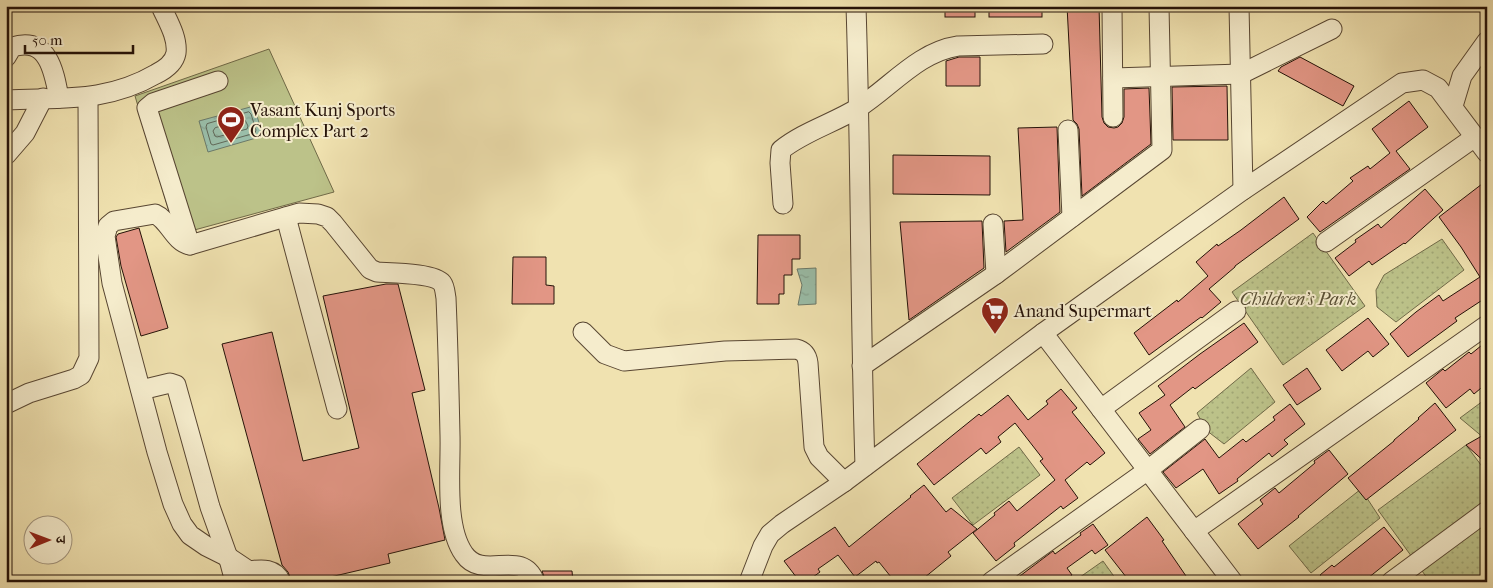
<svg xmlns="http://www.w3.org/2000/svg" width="1493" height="588" font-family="'IM FELL French Canon','Noto Serif Devanagari',serif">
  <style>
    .grass { fill: url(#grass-dots); stroke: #706a48 }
    .pitch { fill: #bcc289; stroke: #706a48 }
    .water { fill: url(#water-ripples); stroke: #6b7969 }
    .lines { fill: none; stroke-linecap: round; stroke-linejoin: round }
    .shore { stroke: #606858; stroke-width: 1 }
    .building { fill: #e29685; stroke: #251208 }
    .minor-casing { stroke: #584632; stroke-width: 21 }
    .minor { stroke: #f5eccc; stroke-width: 19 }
    .labels { text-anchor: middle; stroke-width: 4; stroke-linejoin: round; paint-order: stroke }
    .poi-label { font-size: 18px; fill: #251208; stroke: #f5eccc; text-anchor: start }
    .park-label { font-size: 18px; font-style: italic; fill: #5a5035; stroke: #f5eccc }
  </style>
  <defs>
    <pattern id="grass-dots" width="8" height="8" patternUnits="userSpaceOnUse" patternTransform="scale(1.25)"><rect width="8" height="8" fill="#bcc289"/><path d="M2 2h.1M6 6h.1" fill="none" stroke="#a1a675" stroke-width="1.8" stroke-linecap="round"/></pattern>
    <pattern id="water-ripples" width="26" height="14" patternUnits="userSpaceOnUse" patternTransform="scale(1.25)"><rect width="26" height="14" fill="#9abea9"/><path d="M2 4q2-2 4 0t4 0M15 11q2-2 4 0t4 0" fill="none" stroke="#85a290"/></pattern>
  </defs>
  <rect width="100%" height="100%" fill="#f0e2b0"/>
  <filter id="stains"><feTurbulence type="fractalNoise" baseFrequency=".004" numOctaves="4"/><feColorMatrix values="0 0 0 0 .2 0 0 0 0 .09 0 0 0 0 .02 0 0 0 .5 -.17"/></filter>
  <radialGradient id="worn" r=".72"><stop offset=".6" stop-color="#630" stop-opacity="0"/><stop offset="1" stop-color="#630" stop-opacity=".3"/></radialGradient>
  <!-- grass -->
  <g class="grass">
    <path d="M1313,233l52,73 -82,59 -51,-73z"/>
    <path d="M1442,239l22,31 -68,52 -19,-15 -1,-17 8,-15z"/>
    <path d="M1251,368l24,34 -51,42 -18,-14 -9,-17z"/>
    <path d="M1487,398v40h-3l-24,-20z"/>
    <path d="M1466,445l21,28v109h-57l-52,-72z"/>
    <path d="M1019,447l21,28 -67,50 -21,-27z"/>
    <path d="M1361,489l19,29 -69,55 -22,-27z"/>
    <path d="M1103,561l15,21h-45z"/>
  </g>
  <!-- pitch -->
  <path class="pitch" d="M269,49l65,143 -158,43 -41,-139z"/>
  <!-- water -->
  <g class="water">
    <path d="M254,106l9,30 -55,16 -9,-31z"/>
    <path d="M816,268v36l-18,1 4,-20 -5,-16z"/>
  </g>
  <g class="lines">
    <!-- shore -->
    <g class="shore">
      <path d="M249,112l2,2 5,16 -1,3 -42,12 -2,-1 -5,-17 1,-3z"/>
      <path d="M245,120l3,6 -1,3 -30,8 -2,-1 -2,-5 2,-3z"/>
    </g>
  </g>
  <!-- building -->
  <g class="building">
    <rect x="945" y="6" width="30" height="11"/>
    <rect x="989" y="6" width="53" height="11"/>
    <path d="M1067,6h32l3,111 2,6 4,4 6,1 4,-1 4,-4 2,-6v-28l25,-1 2,56 -69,52 -3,-67 -2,-5 -4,-4z"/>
    <path d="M959,57h21v29h-34v-25z"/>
    <path d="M1300,57l54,29 -11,20 -65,-35 3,-4z"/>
    <path d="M1227,86l1,54h-55l-1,-53z"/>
    <path d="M1409,101l19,26 -32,24 14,18 -90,63 -13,-15 16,-16 3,3 27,-23 -3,-3 18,-12 2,3 20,-16 -18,-24z"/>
    <path d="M1057,127l3,85 -54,40 -2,-31 19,-1 -5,-92z"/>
    <path d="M893,155l97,1v39l-97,-1z"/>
    <path d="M1482,184l5,6v107l-32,21 2,3 -49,36 -18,-23 26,-22 23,-17 4,6 37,-24 -19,-30 -22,-30z"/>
    <path d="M1425,189l18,21 -38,34 -1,-1 -32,22 -3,-4 -20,15 -14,-18 21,-16 -1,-2 23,-16 3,4z"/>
    <path d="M1284,197l15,22 -64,47v1l-26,22 12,13 -19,16 -1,-1 -52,38 -15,-22 43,-33 1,2 30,-26 -12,-14 21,-18 1,2 23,-16z"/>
    <path d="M982,221l2,47 -75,52 -9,-98z"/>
    <path d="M139,228l29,100 -27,8 -20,-70 -5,-29 2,-3z"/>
    <path d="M758,235h42v24h-8v16h-8v19h-5v10h-22z"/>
    <path d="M513,257h33v28l8,1v18h-42z"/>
    <path d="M386,284h12l27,106 -13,3 27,115 6,32 -57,14 2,9 -81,19h-17l-4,-10 -6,-7 -60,-221 50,-12 31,129 56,-13 -36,-152z"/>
    <path d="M1368,318l21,26 -16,13 -5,-6 -26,20 -16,-21z"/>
    <path d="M1244,323l14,19 -63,47 -2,-2 -23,18 15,22 -35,27 -12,-15 13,-9 -12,-17 26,-18 -7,-9 42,-32z"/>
    <path d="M1487,341v42l-13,11 -4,-5 -24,19 -20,-25 17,-14 2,2 24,-19 2,2z"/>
    <path d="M1307,368l14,21 -24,16 -14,-20z"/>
    <path d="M1061,389l16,19 -5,4 33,41 -15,12 -3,-3 -22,18 13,18 -15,11 -2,-3 -47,37 1,3 -19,15 -23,-28 22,-18 -1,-2 15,-12 8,10 38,-31 -15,-19 3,-2 -28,-36 -17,14 3,5 -15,12 -5,-6 -47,37 -17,-21 62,-50 2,2 27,-21 20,25 20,-16 -2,-3z"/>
    <path d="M1435,403l21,27 -90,70 -18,-22 46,-37v-1l25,-21 -1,-1z"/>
    <path d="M1290,404l15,20 -21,16 4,4 -16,13 -3,-4 -32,26 1,2 -19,13 -16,-25 -27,19 -13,-16 42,-33 14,19 24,-19 3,3 29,-22 -2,-3z"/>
    <path d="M1487,433v31l-21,-19z"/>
    <path d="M1329,450l19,24 -50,42 1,1 -41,32 -20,-25 25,-20 -3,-4 15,-12 4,5 36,-30 -1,-2z"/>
    <path d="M924,485l22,27 5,-4 26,21 -29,23 3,4 -32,26h-24l-16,-20 -2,1 -1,-2 -21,16 -17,-22 -20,14 2,3 -14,10h-6l-16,-21 51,-34 14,20 62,-50 -1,-1z"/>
    <path d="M1147,517l17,23 -2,1 24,35 -8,6h-48l-25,-32z"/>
    <path d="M1093,524l15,21 -13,9 -3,-4 -25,18 5,7 -8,7h-52l41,-31 2,3 26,-19 -1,-2z"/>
    <path d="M1384,527l19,23 -40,32h-37l-6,-7 12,-10 2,2z"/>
    <path d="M542,571h30l1,11h-27z"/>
  </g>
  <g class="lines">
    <defs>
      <g id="minor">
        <path d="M856,6c5,154 4,307 9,460"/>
        <path d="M1112,6l1,111"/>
        <path d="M1239,6l4,184"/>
        <path d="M6,57l6,-10c36,-11 42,24 47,51"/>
        <path d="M1113,78l128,-4 91,-45"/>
        <path d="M6,100c55,-3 100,3 150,-26 8,-4 18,-10 20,-21 2,-16 -9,-33 -15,-47"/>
        <path d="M1453,106l9,-30 25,-35"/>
        <path d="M1068,130l4,87"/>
        <path d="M6,155l19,-22 18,-35"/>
        <path d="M783,204l-3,-41 1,-13c22,-18 53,-27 77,-42 33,-21 60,-56 100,-62l85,-2"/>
        <path d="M286,217l51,192"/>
        <path d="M993,224l3,50"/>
        <path d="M1326,242l149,-105"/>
        <path d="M190,245l-43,-137 6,-5 65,-22"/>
        <path d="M583,332l22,22 19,7 101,-10 71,-2c8,2 11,6 12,14l6,84 5,10 25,25"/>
        <path d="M1043,333l190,249"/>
        <path d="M862,366l134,-92 166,-124 -3,-144"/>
        <path d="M141,390l29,-7 6,2 34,122 20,56 5,19"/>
        <path d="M6,404l23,-11 45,-14 7,-4 8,-17 -1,-260"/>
        <path d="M1101,409l135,-98"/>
        <path d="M1194,531l293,-206"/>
        <path d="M249,571c13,-2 26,-3 32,11"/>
        <path d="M259,582l-10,-11 -21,-14 -22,-11 -16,-11 -8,-11 -9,-20 -16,-52 -45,-169 -7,-47 3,-10 6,-5 41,-7c14,6 19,28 35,31l109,-32 19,1 9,3 6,6 37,46 7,3c14,1 57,1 65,11 3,4 3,10 4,15 2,46 3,91 4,137 1,34 -6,91 14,119 19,28 58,-7 71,28"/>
        <path d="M749,582l14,-36 7,-12 12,-10 62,-42 199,-149 200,-143 159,-107 21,-3 15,8 49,65"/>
        <path d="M991,582l157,-112 52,-41"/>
        <path d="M1391,582l96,-71"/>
      </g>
    </defs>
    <!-- minor casing -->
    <use href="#minor" class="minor-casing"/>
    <!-- minor -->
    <use href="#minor" class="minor"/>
  </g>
  <!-- icons -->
  <defs>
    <symbol id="stadium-pin" viewBox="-11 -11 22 30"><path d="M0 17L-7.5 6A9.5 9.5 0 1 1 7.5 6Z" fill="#8f2418" stroke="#f5eccc"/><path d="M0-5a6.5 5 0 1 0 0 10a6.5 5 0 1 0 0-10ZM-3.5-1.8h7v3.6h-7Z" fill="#fff"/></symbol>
    <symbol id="supermarket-pin" viewBox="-11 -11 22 30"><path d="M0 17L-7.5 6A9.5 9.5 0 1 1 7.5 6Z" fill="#8f2418" stroke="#f5eccc"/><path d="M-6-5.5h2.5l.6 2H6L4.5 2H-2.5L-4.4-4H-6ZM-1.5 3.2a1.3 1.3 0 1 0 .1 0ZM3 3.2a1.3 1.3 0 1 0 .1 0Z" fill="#fff"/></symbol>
  </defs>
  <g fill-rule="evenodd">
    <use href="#stadium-pin" x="215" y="104" width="32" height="43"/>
    <use href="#supermarket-pin" x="979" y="295" width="32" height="43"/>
  </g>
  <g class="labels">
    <!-- poi labels -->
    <g class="poi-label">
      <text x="250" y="116">Vasant Kunj Sports<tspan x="250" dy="21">Complex Part 2</tspan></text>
      <text x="1014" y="317">Anand Supermart</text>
    </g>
    <!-- park labels -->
    <g class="park-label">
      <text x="1298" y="305">Children's Park</text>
    </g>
  </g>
  <!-- margin -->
  <rect width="1493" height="588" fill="none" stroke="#f0e2b0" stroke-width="25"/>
  <rect x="8" y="8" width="1478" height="573" fill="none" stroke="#251208" stroke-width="2.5"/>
  <rect x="12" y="12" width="1468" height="563" fill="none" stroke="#251208"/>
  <!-- north arrow -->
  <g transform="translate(48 540) rotate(89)"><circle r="24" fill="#f5eccc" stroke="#a2957e"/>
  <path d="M0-4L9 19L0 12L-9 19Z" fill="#8f2418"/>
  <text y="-8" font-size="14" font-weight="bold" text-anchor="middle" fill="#251208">उ</text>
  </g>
  <!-- scale -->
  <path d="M25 45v8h108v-8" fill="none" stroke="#251208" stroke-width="2.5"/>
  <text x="32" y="45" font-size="15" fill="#251208" stroke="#f5eccc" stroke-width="4" paint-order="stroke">50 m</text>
  <rect width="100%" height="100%" filter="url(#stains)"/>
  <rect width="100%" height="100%" fill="url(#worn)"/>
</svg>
